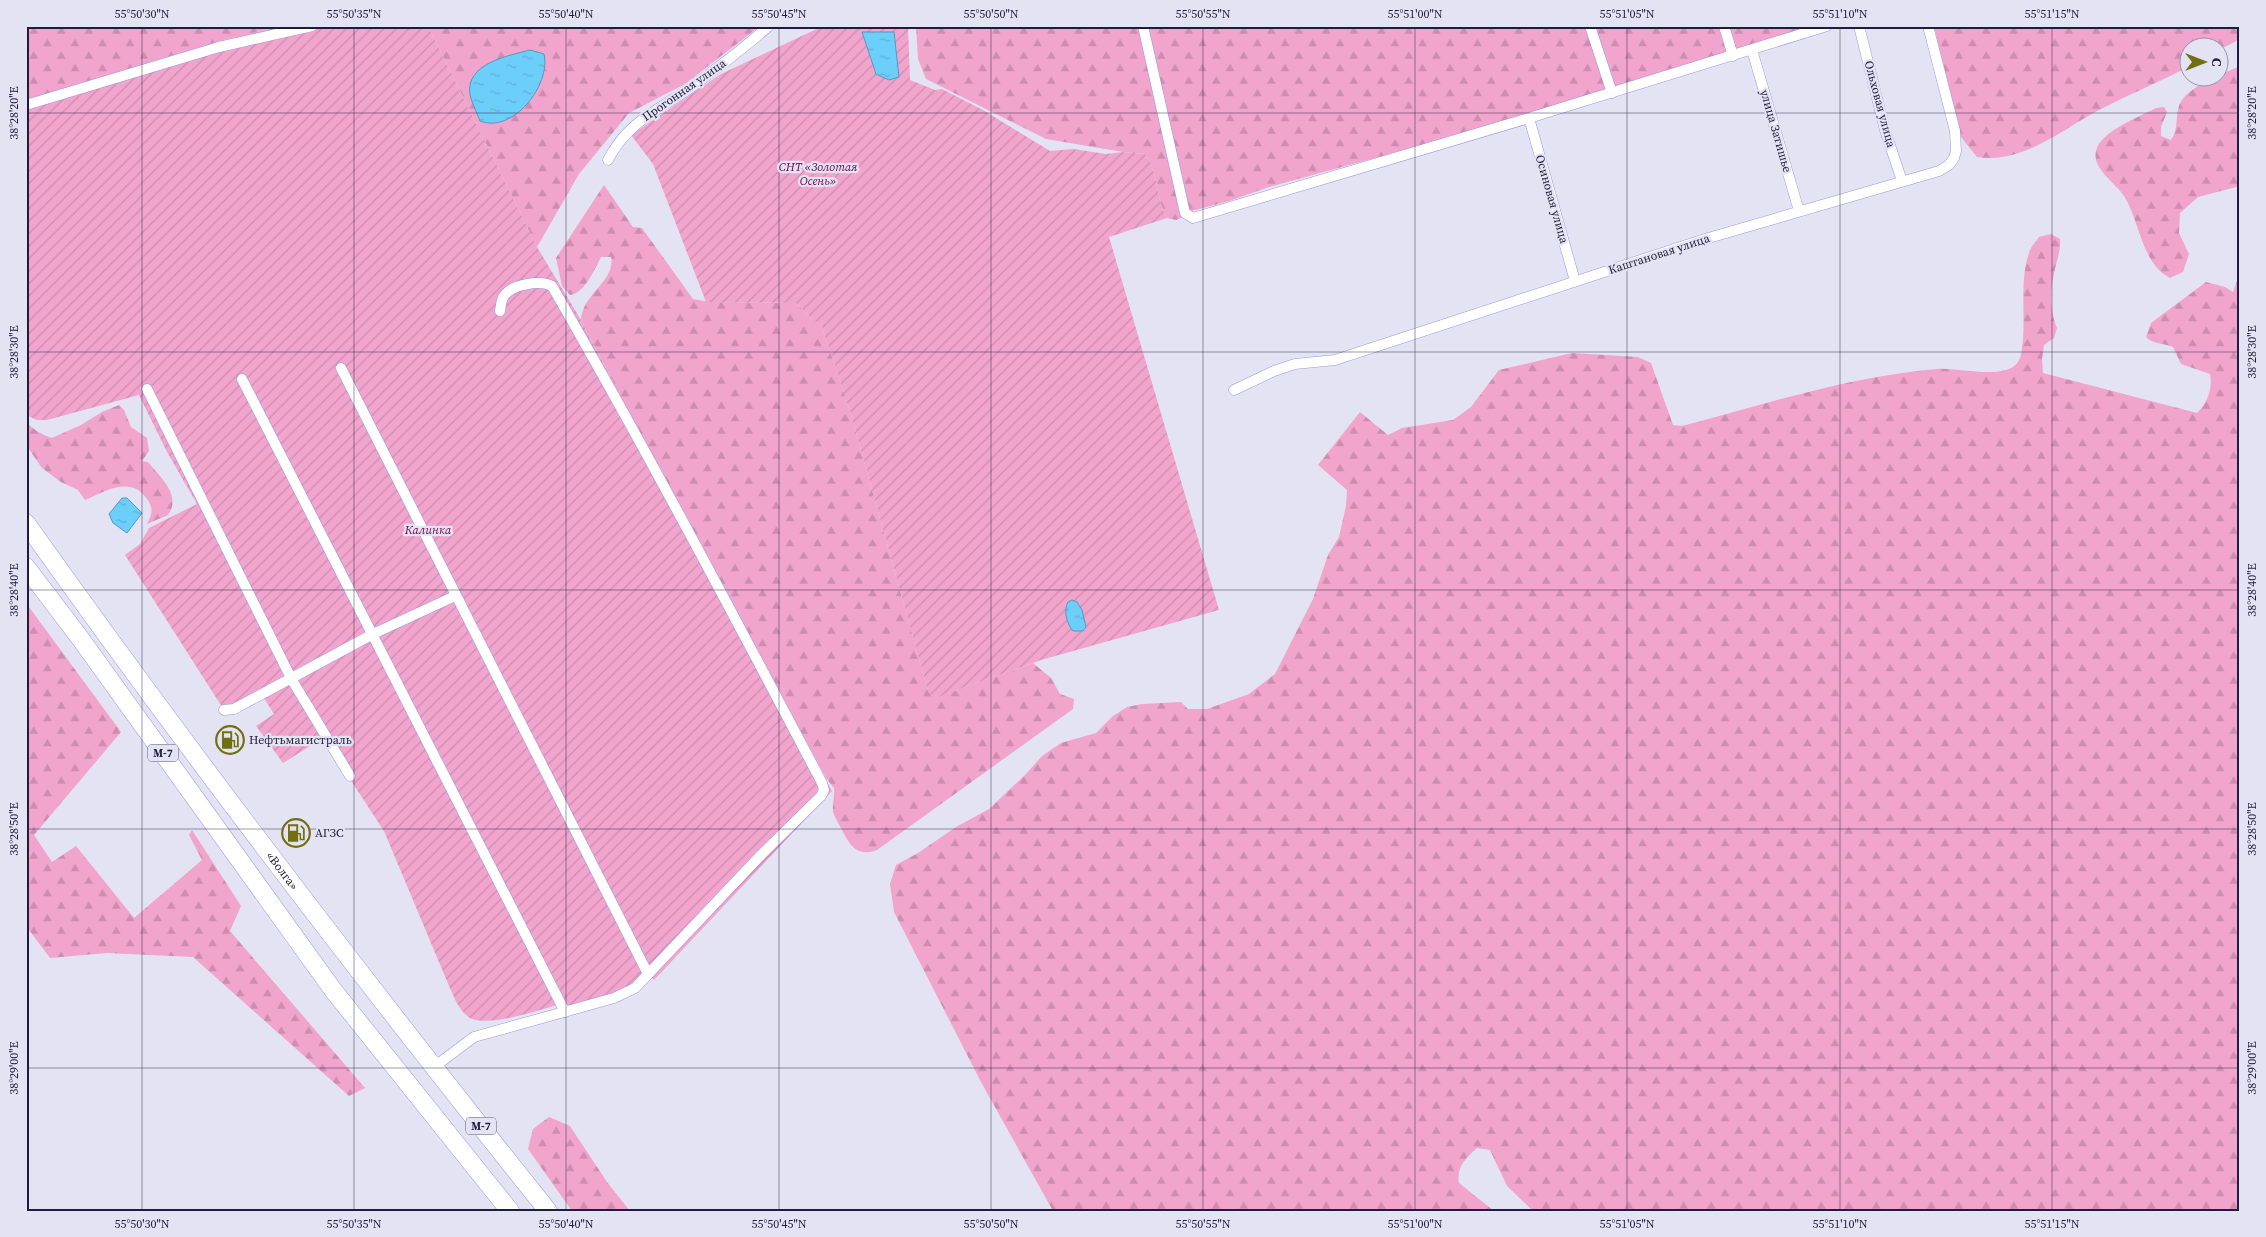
<svg xmlns="http://www.w3.org/2000/svg" width="2266" height="1237" font-family="'Source Serif 4',serif">
  <style>
    .forest { fill: url(#forest-firs) }
    .garden { fill: url(#garden-furrows) }
    .water { fill: url(#water-ripples); stroke: #5599bf }
    .lines { fill: none; stroke-linecap: round; stroke-linejoin: round }
    .street-casing { stroke: #9d96e1; stroke-width: 11 }
    .highway-casing { stroke: #9d96e1; stroke-width: 19 }
    .street { stroke: #fff; stroke-width: 10 }
    .highway { stroke: #fff; stroke-width: 18 }
    .ticks { fill: none; stroke: #201c39; stroke-width: 1; stroke-opacity: 0.45 }
    .labels { text-anchor: middle; stroke-width: 4.5; stroke-linejoin: round; paint-order: stroke }
    .shield { fill: #e4e3f3; stroke: #5b5871; stroke-width: 1 }
    .shield-label { font-size: 11px; font-weight: bold; fill: #201c39 }
    .street-label { font-size: 12px; fill: #201c39; stroke: #e4e3f3 }
    .park-label { font-size: 12px; font-style: italic; fill: #690747; stroke: #e4e3f3 }
    .poi-label { font-size: 12px; fill: #201c39; stroke: #e4e3f3; text-anchor: start }
    .neatline { fill: none; stroke: #201c39; stroke-width: 2 }
    .ticks-label { font-size: 12px; text-anchor: middle; fill: #201c39 }
  </style>
  <defs>
    <pattern id="forest-firs" width="22" height="20" patternUnits="userSpaceOnUse" patternTransform="scale(1.25)"><rect width="22" height="20" fill="#f1a4cc"/><path d="M5 1l3.5 6h-7zM16 11l3.5 6h-7z" fill="#ce8db0"/></pattern>
    <pattern id="garden-furrows" width="10" height="10" patternUnits="userSpaceOnUse" patternTransform="scale(1.25)"><rect width="10" height="10" fill="#f1a4cc"/><path d="M-1 1l2-2M0 10L10 0M9 11l2-2" fill="none" stroke="#ce8db0"/></pattern>
    <pattern id="water-ripples" width="26" height="14" patternUnits="userSpaceOnUse" patternTransform="scale(1.25)"><rect width="26" height="14" fill="#6ccff9"/><path d="M2 4q2-2 4 0t4 0M15 11q2-2 4 0t4 0" fill="none" stroke="#5db1d6"/></pattern>
  </defs>
  <rect width="100%" height="100%" fill="#e4e3f3"/>
  <!-- forest -->
  <g class="forest">
    <path d="M26,26h254l-57,14 -197,60z"/>
    <path d="M428,26h332l-75,58 -56,29 -50,61 -42,73z"/>
    <path d="M916,26h223l44,191 -7,3 -9,-2c-12,-21 -8,-46 -22,-64l-22,-2 -77,-13 -120,-60 -8,-20z"/>
    <path d="M1146,26h671l-377,114 -171,47 -40,14 -41,11z"/>
    <path d="M1934,26h306v13l-21,11 -1,-2h-30v19c-29,15 -60,28 -89,43 -38,20 -76,54 -122,47l-16,-20z"/>
    <path d="M2240,66v120l-42,11 -18,16 -1,20 10,21 -6,18 -13,6c-29,-15 -30,-57 -46,-82 -9,-14 -35,-29 -27,-48 7,-18 42,-31 59,-40l8,-1 3,5 -6,15v9l10,4c8,-11 4,-22 8,-34 6,-19 44,-32 61,-40z"/>
    <path d="M604,185l29,42 9,1 51,71 18,3 85,1 18,18 7,3 29,87 78,280 4,5 14,-2 87,-31 18,15 9,16 14,5 -1,10 -196,141c-20,7 -27,-4 -35,-20 -3,-6 -7,-12 -9,-18 -1,-8 2,-16 1,-24l-8,-10 -176,-325 -69,-133c1,-26 35,-39 30,-63h-10c-6,12 -17,37 -31,38l-8,-9 -6,-28z"/>
    <path d="M2051,234l9,5c1,13 -4,22 -6,35 -4,17 -4,38 3,54l-3,10 -10,7 -2,14 1,14 154,40c10,-9 16,-25 13,-39l-29,-10 -8,-17c-9,-4 -21,-3 -27,-10l5,-14 55,-41 19,5 8,5 4,-11 3,-1v931h-707l-26,-25 -17,-36 -13,-2c-11,10 -21,19 -18,35l35,28h-441l-72,-129 -87,-170 -4,-28 6,-19 22,-12 38,-26 33,-18 36,-34 17,-19 19,-13 35,-10 17,-17 14,-9 15,-3 39,-2 7,7h19l42,-15 26,-20 38,-75 15,-44 11,-18 7,-31 1,-16 -29,-25 42,-53 28,23 14,-7 51,-8 18,-13 28,-37 73,-17 66,4 13,6 22,62 9,1c84,-22 169,-50 255,-57 20,-2 68,12 81,-7 4,-6 4,-16 5,-22 2,-27 -3,-63 6,-87 1,-6 7,-11 10,-16z"/>
    <path d="M119,405l5,5 7,17 16,11 2,13 -7,10 6,1c12,15 34,33 20,53l-21,9c5,-10 7,-15 0,-25 -16,-24 -42,-8 -62,1l-7,-10 -17,-8 -19,-14 -16,-23v-24c7,9 15,13 26,17l29,-13 21,-13z"/>
    <path d="M26,603l95,129 -87,103 18,27 24,-16 58,72 68,-58 -13,-25 3,-5 49,76 -11,25 135,157 -16,8 -156,-139 -86,-4 -57,5 -24,-32z"/>
    <path d="M549,1117l21,9 37,56 23,29h-58l-44,-62 5,-20z"/>
  </g>
  <!-- garden -->
  <g class="garden">
    <path d="M280,26h148l109,221 44,73 69,133 182,338 -178,189 -6,-6 -13,14 -70,24 -4,-8c-20,5 -77,26 -94,12 -9,-8 -13,-19 -18,-30l-65,-155 -61,-93 -40,25 -27,-37 18,-12 -12,-19 -38,15 -99,-155 15,-11 9,-16 48,-24 -30,-52 -28,-57 -92,25h-10l-11,-5v-315l197,-60z"/>
    <path d="M823,26h85l2,54 25,10 7,-1 41,21 67,41 23,-2 33,5 17,-2 22,2c14,18 10,43 22,64l-58,19 110,373 -178,50 -103,37 -6,-1 -4,-5 -78,-280 -29,-87 -7,-3 -18,-18 -90,-1 -53,-138 -22,-29 90,-61z"/>
  </g>
  <!-- water -->
  <g class="water">
    <path d="M862,32h32l5,45 -10,3 -13,-6z"/>
    <path d="M530,50l14,4c7,31 -31,80 -64,67 -3,-8 -8,-18 -10,-26 -5,-32 38,-39 60,-45z"/>
    <path d="M122,498h5l15,15 -15,20 -14,-10 -4,-9z"/>
    <path d="M1072,600l5,2 5,8 4,17 -3,4h-10c-6,-7 -10,-20 -5,-29z"/>
  </g>
  <g class="lines">
    <defs>
      <g id="street">
        <path d="M1143,26l42,187 8,5 336,-100 298,-92"/>
        <path d="M1590,26l22,67"/>
        <path d="M1724,26l9,30"/>
        <path d="M1859,26l26,104 17,51"/>
        <path d="M1752,50l47,161"/>
        <path d="M26,105l193,-58 93,-21"/>
        <path d="M1529,118l46,163"/>
        <path d="M608,160c21,-40 50,-49 85,-74 26,-19 52,-39 76,-60"/>
        <path d="M341,368l307,606"/>
        <path d="M242,379l323,633"/>
        <path d="M147,389l145,291 58,96"/>
        <path d="M1234,390l40,-19 21,-7 40,-4 370,-121 234,-68 10,-6 5,-7 2,-7 -1,-20 -27,-105"/>
        <path d="M224,710l10,-1 139,-75 82,-38"/>
        <path d="M434,1067l40,-30 140,-39 21,-10 126,-133 60,-59 3,-6 -2,-7c-88,-167 -176,-334 -270,-497 -12,-6 -40,-2 -48,10 -3,4 -3,10 -4,15"/>
      </g>
      <g id="highway">
        <path id="s1" d="M26,523c167,235 342,463 522,688"/>
        <path d="M26,567l54,71 253,352 177,221"/>
      </g>
    </defs>
    <!-- street casing -->
    <use href="#street" class="street-casing"/>
    <!-- highway casing -->
    <use href="#highway" class="highway-casing"/>
    <!-- street -->
    <use href="#street" class="street"/>
    <!-- highway -->
    <use href="#highway" class="highway"/>
  </g>
  <!-- ticks -->
  <path class="ticks" d="M142,26v1185M354,26v1185M566,26v1185M779,26v1185M991,26v1185M1203,26v1185M1415,26v1185M1627,26v1185M1840,26v1185M2052,26v1185M26,113h2214M26,352h2214M26,590h2214M26,829h2214M26,1068h2214"/>
  <!-- icons -->
  <defs>
    <symbol id="fuel-ring" viewBox="-11 -11 22 22"><circle r="9.5" fill="#e4e3f3" stroke="#726f10" stroke-width="1.5"/><path d="M-5.5-6h7V0h2V4h1.3V-2.5L3-4.5l.8-.8L6-3V5H2.5V1h-1V6h-7ZM-4.2-4.7v3.2H.2V-4.7Z" fill="#726f10"/></symbol>
  </defs>
  <g fill-rule="evenodd">
    <use href="#fuel-ring" x="214" y="724" width="32" height="32"/>
    <use href="#fuel-ring" x="280" y="817" width="32" height="32"/>
  </g>
  <g class="labels">
    <!-- shield labels -->
    <g class="shield">
      <rect x="148" y="744.5" width="30" height="17" rx="4"/>
      <rect x="466" y="1117.5" width="30" height="17" rx="4"/>
    </g>
    <g class="shield-label">
      <text x="163" y="757">М-7</text>
      <text x="481" y="1130">М-7</text>
    </g>
    <!-- street labels -->
    <g class="street-label">
      <text transform="translate(684 90) rotate(-35)" y="4">Прогонная улица</text>
      <text transform="translate(1880 104) rotate(75)" y="4">Ольховая улица</text>
      <text transform="translate(1776 131) rotate(74)" y="4">улица Затишье</text>
      <text transform="translate(1552 199) rotate(74)" y="4">Осиновая улица</text>
      <text transform="translate(1659 254) rotate(-18)" y="4">Каштановая улица</text>
      <text dy="4" stroke="none"><textPath href="#s1" startOffset="432">«Волга»</textPath></text>
    </g>
    <!-- park labels -->
    <g class="park-label">
      <text x="818" y="171">СНТ «Золотая<tspan x="818" dy="14">Осень»</tspan></text>
      <text x="428" y="534">Калинка</text>
    </g>
    <!-- poi labels -->
    <g class="poi-label">
      <text x="249" y="744">Нефтьмагистраль</text>
      <text x="315" y="837">АГЗС</text>
    </g>
  </g>
  <!-- border -->
  <rect width="2266" height="1237" fill="none" stroke="#e4e3f3" stroke-width="55"/>
  <!-- north arrow -->
  <g transform="translate(2204 62) rotate(90)"><circle r="24" fill="#e4e3f3" stroke="#9693a9"/>
  <path d="M0-4L9 19L0 12L-9 19Z" fill="#726f10"/>
  <text y="-8" font-size="14" font-weight="bold" text-anchor="middle" fill="#201c39">С</text>
  </g>
  <rect x="28" y="28" width="2210" height="1182" class="neatline"/>
  <g class="ticks-label">
    <text x="142" y="18">55°50'30"N</text>
    <text x="354" y="18">55°50'35"N</text>
    <text x="566" y="18">55°50'40"N</text>
    <text x="779" y="18">55°50'45"N</text>
    <text x="991" y="18">55°50'50"N</text>
    <text x="1203" y="18">55°50'55"N</text>
    <text x="1415" y="18">55°51'00"N</text>
    <text x="1627" y="18">55°51'05"N</text>
    <text x="1840" y="18">55°51'10"N</text>
    <text x="2052" y="18">55°51'15"N</text>
    <text transform="translate(2252 113) rotate(-90)" y="4">38°28'20"E</text>
    <text transform="translate(14 113) rotate(-90)" y="4">38°28'20"E</text>
    <text transform="translate(2252 352) rotate(-90)" y="4">38°28'30"E</text>
    <text transform="translate(14 352) rotate(-90)" y="4">38°28'30"E</text>
    <text transform="translate(2252 590) rotate(-90)" y="4">38°28'40"E</text>
    <text transform="translate(14 590) rotate(-90)" y="4">38°28'40"E</text>
    <text transform="translate(2252 829) rotate(-90)" y="4">38°28'50"E</text>
    <text transform="translate(14 829) rotate(-90)" y="4">38°28'50"E</text>
    <text transform="translate(2252 1068) rotate(-90)" y="4">38°29'00"E</text>
    <text transform="translate(14 1068) rotate(-90)" y="4">38°29'00"E</text>
    <text x="142" y="1228">55°50'30"N</text>
    <text x="354" y="1228">55°50'35"N</text>
    <text x="566" y="1228">55°50'40"N</text>
    <text x="779" y="1228">55°50'45"N</text>
    <text x="991" y="1228">55°50'50"N</text>
    <text x="1203" y="1228">55°50'55"N</text>
    <text x="1415" y="1228">55°51'00"N</text>
    <text x="1627" y="1228">55°51'05"N</text>
    <text x="1840" y="1228">55°51'10"N</text>
    <text x="2052" y="1228">55°51'15"N</text>
  </g>
</svg>
